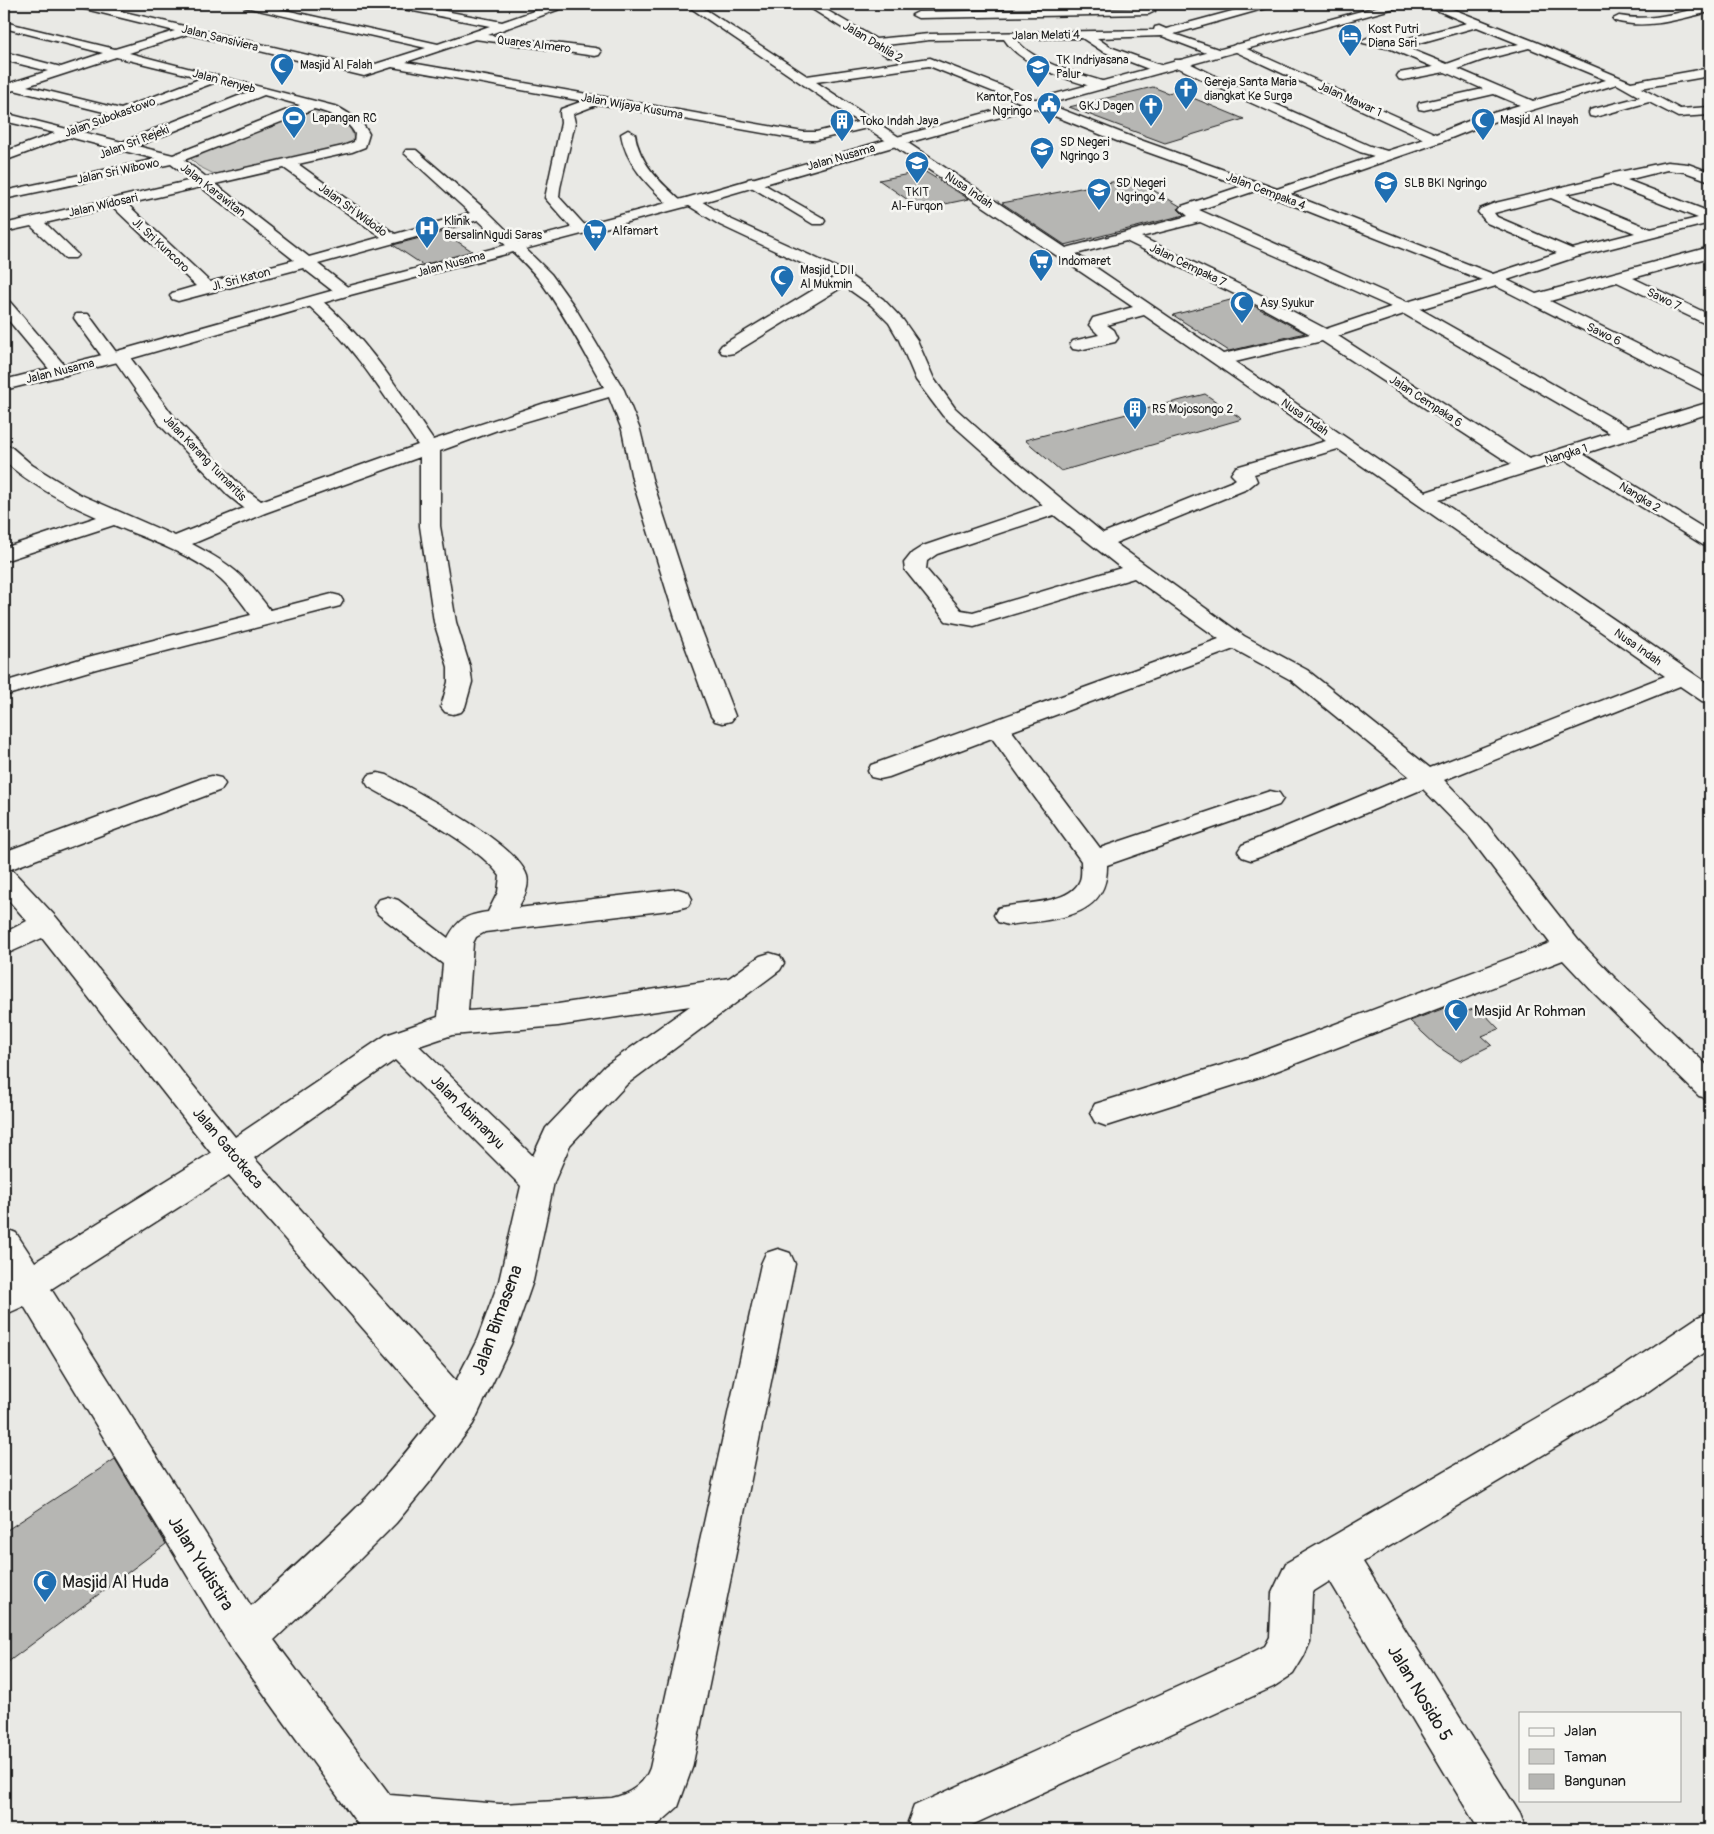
<svg xmlns="http://www.w3.org/2000/svg" width="1714" height="1834" font-family="Pangolin,sans-serif">
  <style>
    .green { fill: #cbcbc7; stroke: #747472 }
    .building { fill: #b6b6b3; stroke: #1c1c1c }
    .lines { fill: none; stroke-linecap: round; stroke-linejoin: round }
    .street-casing { stroke: #1c1c1c; stroke-width: 3 }
    .secondary-casing { stroke: #1c1c1c; stroke-width: 3 }
    .street { fill: #f6f6f2; fill-rule: evenodd }
    .secondary { fill: #f6f6f2; fill-rule: evenodd }
    .labels { text-anchor: middle; stroke-width: 5; stroke-linejoin: round; paint-order: stroke }
    .far-poi-label { font-size: 12px; fill: #1c1c1c; stroke: #f6f6f2; text-anchor: start }
    .far-street-label { font-size: 12px; fill: #1c1c1c; stroke: #f6f6f2 }
    .poi-label { font-size: 15px; fill: #1c1c1c; stroke: #f6f6f2; text-anchor: start }
    .street-label { font-size: 15px; fill: #1c1c1c; stroke: #f6f6f2 }
    .near-street-label { font-size: 18px; fill: #1c1c1c; stroke: #f6f6f2 }
    .near-poi-label { font-size: 18px; fill: #1c1c1c; stroke: #f6f6f2; text-anchor: start }
  </style>
  <rect width="100%" height="100%" fill="#e9e9e5"/>
  <filter id="ink" filterUnits="userSpaceOnUse"><feTurbulence type="fractalNoise" baseFrequency=".02" numOctaves="2"/><feDisplacementMap in="SourceGraphic" scale="10" xChannelSelector="R" yChannelSelector="G"/><feConvolveMatrix kernelMatrix="1 2 1 2 8 2 1 2 1" color-interpolation-filters="sRGB"/></filter>
  <g filter="url(#ink)">
    <!-- green -->
    <path class="green" d="M314,110c19,5 41,11 40,35l-140,29 -16,-8 -10,-10z"/>
    <!-- building -->
    <g class="building">
      <path d="M1153,87l15,6 8,-2 68,28 -79,24 -96,-36z"/>
      <path d="M924,171l45,28 -48,10 -42,-29z"/>
      <path d="M1133,178l47,28 -2,3 6,6 -119,30 -63,-42z"/>
      <path d="M443,232l29,19 -49,14 -30,-20z"/>
      <path d="M1238,298l20,10 47,25 -76,18 -56,-36z"/>
      <path d="M1205,394l37,25 -181,52 -36,-31z"/>
      <path d="M1450,1006l10,8 18,-7 21,22 -17,7 10,9 -32,16 -23,-15 -27,-25z"/>
      <path d="M115,1459l51,85 -162,121v-133z"/>
    </g>
    <g class="lines">
      <defs>
        <g id="street">
          <path d="M72,4h18l273,64 63,-20 -181,-41 -5,-3h18l180,40 52,-18 -97,-19 -5,-3h21l93,18 52,-18h15l-1,2 -80,29 107,13 4,1 2,3 -2,3 -4,1 -120,-17 -69,23 397,70h13l42,-10 -173,-118h12l110,72 123,-18 202,79 145,52 97,-33 -14,-4 -124,-56 -61,-30 -2,-3 2,-3h8l61,30 126,56 17,5 37,-12 -192,-89 -2,-2 6,-4 4,2 196,88 40,-16 44,-13 -26,-11 -70,16 -5,-1 -1,-3 1,-3 64,-14 -38,-17 -42,8 -4,-1 -2,-3 2,-3 34,-6 -42,-18 -28,-6 -2,-2 6,-3 27,4 73,-19 -40,-17 -1,-2h14l96,38 95,40 79,-14v8l-69,12 39,21 30,-2v8l-32,2 -29,-15 -54,15 -5,-1 -1,-3 1,-3 50,-13 -23,-13 -131,40 -45,18 -151,52 203,80 64,-21 -70,-30 -9,-11 2,-3 15,-6 109,-26 1,-2 62,-13 21,2 22,8v9l-25,-9 -18,-2 -40,10 83,32v11l-134,34 -69,23 29,14 174,-47v10l-77,21 77,37v11l-93,-44 -67,19 160,79v12l-6,-1 -208,-105 -76,23 208,118 82,-25v11l-127,41 127,78v15l-7,-2 -137,-85 -127,40 271,185v18l-8,-2 -22,-15 -236,94 42,43 92,117 36,37 96,91v31l-11,-3 -105,-103 -31,-33 -297,115 -160,51 -11,-4 -5,-9 5,-9 153,-47 302,-114 -82,-108 -45,-46 -163,68 -9,3 -9,-3 -4,-6 4,-6 167,-69 -118,-96 -57,-31 -222,82 88,117 170,-57 9,2 4,6 -4,6 -172,60c1,56 -58,54 -99,60l-10,-3 -4,-7 4,-7c22,-6 73,-3 82,-28 2,-5 1,-13 1,-19l-89,-123 -103,39 -9,2 -9,-2 -3,-6 3,-6 348,-126 -85,-61 -160,48 -28,-5 -41,-51 -1,-7 8,-10 11,-7 120,-41 -100,-89 -27,-36 -17,-40 -10,-17 -18,-18 -27,-19 -110,67 -6,1 -6,-1 -3,-4 3,-4 111,-67 -113,-53 -34,-21 -2,-3 2,-3h10l34,21 112,51 41,29 20,21 14,20 17,39 21,29 41,37 107,88 130,-52 3,-2 -5,-5 5,-7 90,-26 -182,-126 -37,10 7,5 4,8 -3,4 -36,8 -6,-1 -3,-4 3,-4 26,-6 -10,-10 4,-7 40,-11 -266,-179 -51,12h-13l-204,-36 -26,10 2,9 -15,65 -1,9 30,33 -3,3h-10l-31,-35 16,-75 -1,-11 1,-3 22,-8 -191,-34 -28,9 -176,-42 -59,19 209,54c13,8 24,13 31,27l-4,13 -13,5 -54,12 97,70 75,-21 -66,-60 2,-3h10l71,61 64,63 23,32 50,84 16,40 12,49 46,142 37,95 -4,5 -8,2 -8,-2 -4,-5 -35,-95 -44,-142 -10,-49 -13,-33 -109,32 -60,22v75l16,96 14,45 2,15 -7,25 -4,5 -8,2 -8,-2 -4,-5 7,-25v-15l-14,-45 -14,-96v-69l-155,56 -73,31c40,21 51,30 78,66l62,-16 8,2 3,5 -3,5 -244,63 -92,27v-14l76,-23 171,-44c-9,-12 -18,-25 -30,-36 -26,-23 -74,-40 -107,-54l-110,36v-13l93,-31c-34,-15 -66,-32 -93,-56v-16l7,2 21,18 47,29 96,42 69,-28 -16,-13 -68,-70 -44,-63h-10l-32,-44 2,-4h12l28,38h10l48,65 68,70 19,14 157,-56c-35,-51 -63,-98 -110,-140l-2,-3 2,-3h12c48,41 78,90 113,141l112,-37 59,-16c-20,-35 -39,-72 -63,-105 -18,-23 -42,-43 -63,-62l-160,44 32,25 2,3 -2,3h-12l-35,-27 -125,33 -6,-2 -2,-3 2,-3 24,-7 -83,-79 -68,16 33,32 -3,3h-10l-34,-32 -27,6v-8l188,-44 -21,-16 -167,35v-8l152,-32 -32,-8 -7,2 -5,-1 -1,-4 -42,-11 -65,24v-9l51,-19 -51,-12v-8l63,16 41,-16 -94,-23 -10,3v-8l44,-14 -44,-11v-8l57,15 42,-14 -99,-25v-6l111,27 60,-18 -102,-25zM1477,27l42,17 -44,10 -28,10 -42,-17zM1529,48l77,32 -73,21 -75,-32 25,-9zM116,57l86,21 -81,31 -94,-23zM929,66l193,77 120,43 -60,20 -2,3 8,7 -122,32 -250,-166zM216,82l35,9 -129,51 -40,-10zM264,95l36,10 -127,50 -36,-9zM314,109c15,4 34,10 41,25l-1,8 -11,4 -137,31 -22,-17zM284,168l97,69 -72,20 -94,-73zM1611,184l87,34 -47,11 -85,-35zM201,187l93,73 -84,22 -83,-78zM1255,191l7,2 220,87 -75,22 -208,-92zM1551,198l84,35 -63,16 -75,-32 -3,-4zM1200,222l191,85 -65,22 -55,-29 -130,-63zM1126,241l133,65 51,28 -87,20 -147,-100zM1404,314l206,119 -81,26 -191,-123zM1322,341l189,123 -85,28 -191,-130zM1338,449l327,227 -235,92 -123,-98 -63,-34 -129,-93 132,-54 10,-8 -3,-7zM1054,515l67,53 -148,44 -12,-2 -35,-41 1,-8 10,-7z"/>
          <path d="M804,4h12l60,35 53,-5 225,-4 1,-3 4,-1 7,3 92,-25h16l-1,2 -99,28 47,16 2,3 -2,3 -4,1 -55,-21 -65,2 13,9 53,19 2,3 -6,4 -57,-22 -20,-13 -66,1c15,23 64,35 89,43l2,3 -2,3 -4,1c-30,-8 -80,-23 -97,-50l-75,1 -43,5 11,8 -2,3h-8z"/>
          <path d="M1140,4h86l-5,3 -70,1 4,3 -6,3 -231,4 -6,-3 6,-3 225,-4z"/>
          <path d="M1710,6v6c-32,7 -62,18 -95,9l-2,-2 6,-3c32,6 60,-4 91,-10z"/>
          <path d="M628,130l7,4c4,29 25,48 46,67l2,3 -2,3h-10c-22,-21 -45,-42 -50,-73z"/>
          <path d="M753,178l70,40 2,3 -2,3h-10l-65,-39 -2,-3 2,-3z"/>
          <path d="M4,300l6,2 56,65 3,4 -3,4 -6,1 -6,-1 -50,-60z"/>
          <path d="M378,773l9,2c31,18 130,68 140,101 3,11 -4,23 -9,32l160,-19 10,3 4,7 -4,7 -10,3 -193,23 -9,5 -3,6 -5,68 90,-7 171,-26 31,-22 10,-3 10,3 4,7 -4,7 -153,114 -57,61 -16,37 -21,99 -22,63 -38,80 -44,59 -33,40 -44,44 -78,73 116,155 110,9 112,-6c17,-4 32,-13 38,-30l111,-504 5,-11 12,-4 12,4 5,11 -103,504 -14,39 -26,23h-290l-129,-179 -209,-345 -20,9v-33l4,-3 -4,-7v-44l12,5 19,29 176,-109 -169,-215 -38,17v-22l23,-12 -23,-26v-43l199,-74 9,-2 9,2 4,6 -4,6 -213,80 5,1 43,46 179,220 151,-102 52,-18 5,-53 -65,-50 -4,-7 4,-7 10,-3 10,3 50,38c10,-19 18,-23 40,-26l10,-20 2,-16c-23,-32 -96,-69 -131,-89l-4,-6 4,-6zM690,1006l-85,60 -59,62 -13,28 -114,-110 33,-11 106,-9zM395,1060l126,126 -22,95 -22,59 -21,41 -202,-223zM229,1175l208,238c-22,28 -44,56 -69,83 -37,38 -77,74 -117,110l-200,-317z"/>
          <path d="M1710,1312v36l-70,49 -277,165 157,252 6,16h-47l-149,-249 -16,10 -2,4 -2,47 -6,14 -11,18 -20,13 -312,143h-50l-3,-8 6,-16 329,-149 22,-11 5,-9 2,-44 14,-30 328,-190 84,-56z"/>
        </g>
        <path id="secondary" d="M1387,4h16l-1,2 -499,138 -207,60 -346,91 -224,65 -122,30v-10l110,-28 224,-63 348,-91 207,-60z"/>
      </defs>
      <!-- street casing -->
      <use href="#street" class="street-casing"/>
      <!-- secondary casing -->
      <use href="#secondary" class="secondary-casing"/>
      <!-- street -->
      <use href="#street" class="street"/>
      <!-- secondary -->
      <use href="#secondary" class="secondary"/>
    </g>
  </g>
  <!-- icons -->
  <defs>
    <symbol id="hotel-pin" viewBox="-11 -11 22 30"><path d="M0 17L-7.5 6A9.5 9.5 0 1 1 7.5 6Z" fill="#1f6fb2" stroke="#f6f6f2"/><path d="M-6-4.5h1.5V1H6V5H4.5V3h-9V5H-6ZM-4 0a1.8 1.8 0 1 1 3.6 0ZM.5 0V-2.5h3Q6-2.5 6 0Z" fill="#fff"/></symbol>
    <symbol id="mosque-pin" viewBox="-11 -11 22 30"><path d="M0 17L-7.5 6A9.5 9.5 0 1 1 7.5 6Z" fill="#1f6fb2" stroke="#f6f6f2"/><path d="M3.5-4.9A6 6 0 1 0 3.5 4.9A5 5 0 1 1 3.5-4.9Z" fill="#fff"/></symbol>
    <symbol id="school-pin" viewBox="-11 -11 22 30"><path d="M0 17L-7.5 6A9.5 9.5 0 1 1 7.5 6Z" fill="#1f6fb2" stroke="#f6f6f2"/><path d="M0-5L7-2L0 1L-7-2ZM-4 1L0 2.5L4 1V4Q0 6-4 4Z" fill="#fff"/></symbol>
    <symbol id="church-pin" viewBox="-11 -11 22 30"><path d="M0 17L-7.5 6A9.5 9.5 0 1 1 7.5 6Z" fill="#1f6fb2" stroke="#f6f6f2"/><path d="M-1.2-6h2.4v3.5h3.3v2.4h-3.3V6h-2.4V-.1h-3.3v-2.4h3.3Z" fill="#fff"/></symbol>
    <symbol id="civic-pin" viewBox="-11 -11 22 30"><path d="M0 17L-7.5 6A9.5 9.5 0 1 1 7.5 6Z" fill="#1f6fb2" stroke="#f6f6f2"/><path d="M-.6-6.5H3V-4.5H.6V-3L4-1V1h2V6H-6V1h2V-1L-.6-3ZM-1.2 2.5V6h2.4V2.5Z" fill="#fff"/></symbol>
    <symbol id="stadium-pin" viewBox="-11 -11 22 30"><path d="M0 17L-7.5 6A9.5 9.5 0 1 1 7.5 6Z" fill="#1f6fb2" stroke="#f6f6f2"/><path d="M0-5a6.5 5 0 1 0 0 10a6.5 5 0 1 0 0-10ZM-3.5-1.8h7v3.6h-7Z" fill="#fff"/></symbol>
    <symbol id="building-pin" viewBox="-11 -11 22 30"><path d="M0 17L-7.5 6A9.5 9.5 0 1 1 7.5 6Z" fill="#1f6fb2" stroke="#f6f6f2"/><path d="M-4-6H4V6H1V3H-1V6H-4ZM-2.5-4.3h1.7v1.8h-1.7ZM.8-4.3h1.7v1.8H.8ZM-2.5-1h1.7V.8h-1.7ZM.8-1h1.7V.8H.8Z" fill="#fff"/></symbol>
    <symbol id="hospital-pin" viewBox="-11 -11 22 30"><path d="M0 17L-7.5 6A9.5 9.5 0 1 1 7.5 6Z" fill="#1f6fb2" stroke="#f6f6f2"/><path d="M-5-5h3v3.5h4V-5h3V5h-3V1.5h-4V5h-3Z" fill="#fff"/></symbol>
    <symbol id="supermarket-pin" viewBox="-11 -11 22 30"><path d="M0 17L-7.5 6A9.5 9.5 0 1 1 7.5 6Z" fill="#1f6fb2" stroke="#f6f6f2"/><path d="M-6-5.5h2.5l.6 2H6L4.5 2H-2.5L-4.4-4H-6ZM-1.5 3.2a1.3 1.3 0 1 0 .1 0ZM3 3.2a1.3 1.3 0 1 0 .1 0Z" fill="#fff"/></symbol>
  </defs>
  <g fill-rule="evenodd">
    <use href="#hotel-pin" x="1336" y="22" width="28" height="38"/>
    <use href="#mosque-pin" x="268" y="51" width="28" height="38"/>
    <use href="#school-pin" x="1024" y="53" width="28" height="38"/>
    <use href="#church-pin" x="1172" y="75" width="28" height="38"/>
    <use href="#civic-pin" x="1035" y="90" width="28" height="38"/>
    <use href="#church-pin" x="1137" y="92" width="28" height="38"/>
    <use href="#stadium-pin" x="280" y="104" width="28" height="38"/>
    <use href="#mosque-pin" x="1469" y="106" width="28" height="38"/>
    <use href="#building-pin" x="828" y="107" width="28" height="38"/>
    <use href="#school-pin" x="1028" y="135" width="28" height="38"/>
    <use href="#school-pin" x="903" y="149" width="28" height="38"/>
    <use href="#school-pin" x="1372" y="169" width="28" height="38"/>
    <use href="#school-pin" x="1085" y="176" width="28" height="38"/>
    <use href="#hospital-pin" x="413" y="214" width="28" height="38"/>
    <use href="#supermarket-pin" x="581" y="217" width="28" height="38"/>
    <use href="#supermarket-pin" x="1027" y="247" width="28" height="38"/>
    <use href="#mosque-pin" x="768" y="263" width="28" height="38"/>
    <use href="#mosque-pin" x="1228" y="289" width="28" height="38"/>
    <use href="#building-pin" x="1121" y="395" width="28" height="38"/>
    <use href="#mosque-pin" x="1442" y="997" width="28" height="38"/>
    <use href="#mosque-pin" x="31" y="1568" width="28" height="38"/>
  </g>
  <g class="labels">
    <!-- far-poi labels -->
    <g class="far-poi-label">
      <text x="1368" y="33">Kost Putri<tspan x="1368" dy="14">Diana Sari</tspan></text>
      <text x="1056" y="64">TK Indriyasana<tspan x="1056" dy="14">Palur</tspan></text>
      <text x="300" y="69">Masjid Al Falah</text>
      <text x="1204" y="86">Gereja Santa Maria<tspan x="1204" dy="14">diangkat Ke Surga</tspan></text>
      <text x="1032" y="101" text-anchor="end">Kantor Pos<tspan x="1032" dy="14">Ngringo</tspan></text>
      <text x="1134" y="110" text-anchor="end">GKJ Dagen</text>
      <text x="312" y="122">Lapangan RC</text>
      <text x="1500" y="124">Masjid Al Inayah</text>
      <text x="860" y="125">Toko Indah Jaya</text>
      <text x="1060" y="146">SD Negeri<tspan x="1060" dy="14">Ngringo 3</tspan></text>
      <text x="1116" y="187">SD Negeri<tspan x="1116" dy="14">Ngringo 4</tspan></text>
      <text x="1404" y="187">SLB BKI Ngringo</text>
      <text x="917" y="196" text-anchor="middle">TKIT<tspan x="917" dy="14">Al-Furqon</tspan></text>
      <text x="444" y="225">Klinik<tspan x="444" dy="14">BersalinNgudi Saras</tspan></text>
      <text x="612" y="235">Alfamart</text>
      <text x="1058" y="265">Indomaret</text>
      <text x="800" y="274">Masjid LDII<tspan x="800" dy="14">Al Mukmin</tspan></text>
      <text x="1260" y="307">Asy Syukur</text>
      <text x="1152" y="413">RS Mojosongo 2</text>
    </g>
    <!-- far-street labels -->
    <g class="far-street-label">
      <text transform="translate(1046 35) rotate(-1)" y="4">Jalan Melati 4</text>
      <text transform="translate(220 38) rotate(14)" y="4">Jalan Sansiviera</text>
      <text transform="translate(873 42) rotate(31)" y="4">Jalan Dahlia 2</text>
      <text transform="translate(534 44) rotate(7)" y="4">Quares Almero</text>
      <text transform="translate(224 81) rotate(15)" y="4">Jalan Renyeb</text>
      <text transform="translate(1350 99) rotate(24)" y="4">Jalan Mawar 1</text>
      <text transform="translate(632 106) rotate(10)" y="4">Jalan Wijaya Kusuma</text>
      <text transform="translate(110 117) rotate(-20)" y="4">Jalan Subokastowo</text>
      <text transform="translate(134 142) rotate(-21)" y="4">Jalan Sri Rejeki</text>
      <text transform="translate(841 157) rotate(-16)" y="4">Jalan Nusama</text>
      <text transform="translate(118 171) rotate(-12)" y="4">Jalan Sri Wibowo</text>
      <text transform="translate(213 190) rotate(38)" y="4">Jalan Karawitan</text>
      <text transform="translate(969 190) rotate(34)" y="4">Nusa Indah</text>
      <text transform="translate(1266 191) rotate(21)" y="4">Jalan Cempaka 4</text>
      <text transform="translate(103 205) rotate(-13)" y="4">Jalan Widosari</text>
      <text transform="translate(353 210) rotate(36)" y="4">Jalan Sri Widodo</text>
      <text transform="translate(161 245) rotate(43)" y="4">Jl. Sri Kuncoro</text>
      <text transform="translate(451 264) rotate(-15)" y="4">Jalan Nusama</text>
      <text transform="translate(1188 265) rotate(26)" y="4">Jalan Cempaka 7</text>
      <text transform="translate(241 279) rotate(-15)" y="4">Jl. Sri Katon</text>
      <text transform="translate(1664 299) rotate(26)" y="4">Sawo 7</text>
      <text transform="translate(1604 334) rotate(26)" y="4">Sawo 6</text>
      <text transform="translate(60 371) rotate(-14)" y="4">Jalan Nusama</text>
      <text transform="translate(1426 401) rotate(33)" y="4">Jalan Cempaka 6</text>
      <text transform="translate(1305 417) rotate(35)" y="4">Nusa Indah</text>
      <text transform="translate(1566 454) rotate(-17)" y="4">Nangka 1</text>
      <text transform="translate(205 458) rotate(46)" y="4">Jalan Karang Tumaritis</text>
      <text transform="translate(1640 497) rotate(32)" y="4">Nangka 2</text>
      <text transform="translate(1638 647) rotate(35)" y="4">Nusa Indah</text>
    </g>
    <!-- poi labels -->
    <g class="poi-label">
      <text x="1474" y="1016">Masjid Ar Rohman</text>
    </g>
    <!-- street labels -->
    <g class="street-label">
      <text transform="translate(468 1112) rotate(45)" y="5">Jalan Abimanyu</text>
      <text transform="translate(228 1148) rotate(50)" y="5">Jalan Gatotkaca</text>
    </g>
    <!-- near-street labels -->
    <g class="near-street-label">
      <text transform="translate(497 1320) rotate(-70)" y="6">Jalan Bimasena</text>
      <text transform="translate(201 1563) rotate(58)" y="6">Jalan Yudistira</text>
      <text transform="translate(1420 1693) rotate(59)" y="6">Jalan Nosido 5</text>
    </g>
    <!-- near-poi labels -->
    <g class="near-poi-label">
      <text x="62" y="1588">Masjid Al Huda</text>
    </g>
  </g>
  <!-- margin -->
  <rect width="1714" height="1834" fill="none" stroke="#f6f6f2" stroke-width="20"/>
  <rect x="10" y="10" width="1694" height="1814" fill="none" stroke="#1c1c1c" stroke-width="2" filter="url(#ink)"/>
  <!-- legend -->
  <rect x="1519" y="1712" width="162" height="90" fill="#f6f6f2" stroke="#9f9f9c"/>
  <rect x="1529" y="1728" width="25" height="8" fill="#f6f6f2" stroke="#9f9f9c"/>
  <text x="1564" y="1736" font-size="15" fill="#1c1c1c">Jalan</text>
  <rect x="1529" y="1749" width="25" height="15" fill="#cbcbc7" stroke="#9f9f9c"/>
  <text x="1564" y="1762" font-size="15" fill="#1c1c1c">Taman</text>
  <rect x="1529" y="1774" width="25" height="15" fill="#b6b6b3" stroke="#9f9f9c"/>
  <text x="1564" y="1786" font-size="15" fill="#1c1c1c">Bangunan</text>
</svg>
